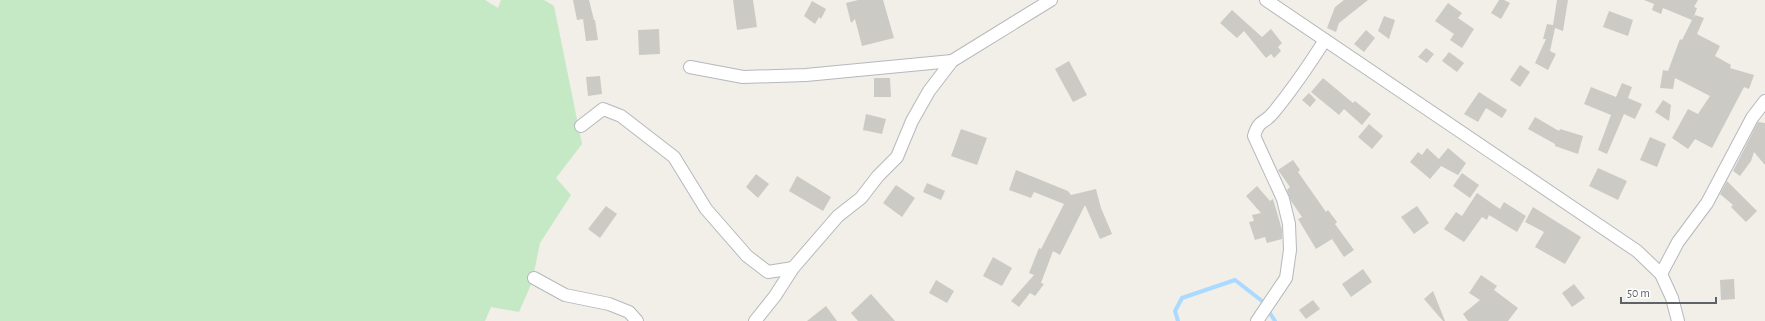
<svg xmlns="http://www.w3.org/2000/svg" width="1765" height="321" font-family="'Alegreya Sans',sans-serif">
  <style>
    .green { fill: #c5e8c5 }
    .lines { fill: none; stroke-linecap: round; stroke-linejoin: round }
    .stream { stroke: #aadaff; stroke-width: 4 }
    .building { fill: #cccac5 }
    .minor-casing { stroke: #b5b8bc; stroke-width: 14 }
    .minor { stroke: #fff; stroke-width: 12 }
  </style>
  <rect width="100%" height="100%" fill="#f1efe8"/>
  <!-- green -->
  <path class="green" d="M0,0h485l13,8 3,-8h43l10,6 28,138 -26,34 15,17 -31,48 -8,39 -13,30 -28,-5 -6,14h-485z"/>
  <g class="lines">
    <!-- stream -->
    <path class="stream" d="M1178,321l-3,-10 7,-13 53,-18 27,21 13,20"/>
  </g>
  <!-- building -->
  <g class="building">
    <path d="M573,0h16l5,20h1l3,20 -12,1 -3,-22 -6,1z"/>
    <path d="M733,0h20l4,27 -20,3z"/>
    <path d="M858,0h25l11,38 -32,8 -7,-27 -4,4 -5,-20z"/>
    <path d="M1344,0h24l-29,23 -3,9 -9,-4 8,-21z"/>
    <path d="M1499,0h5l6,3 -9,16 -10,-6z"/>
    <path d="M1557,0h11l-5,31 -8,-3 -5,23 6,3 -8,16 -13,-7 11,-24h-3l4,-15 6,1z"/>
    <path d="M1644,0h54l-4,7 3,1 -4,11 2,-4 9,3 -7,16 23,12 -5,10 16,9 -1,3 24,7 -5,14 -5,-2 -32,61 -17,-9 -7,10 -16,-11 16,-29 10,5 12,-18 -35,-18 -2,11 -13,-1 3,-18 5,1 12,-32 2,1 10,-20 -29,-12 -2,6 -9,-4 2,-6z"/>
    <path d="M812,1l14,8 -5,10 -2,-2 -4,7 -11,-8z"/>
    <path d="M1448,3l14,10 -4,5 16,11 -12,19 -12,-8 4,-6 -19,-13z"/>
    <path d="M1232,10l30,27 9,-8 11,14 -4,4 3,4 -7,7 -3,-4 -5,4 -22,-27 -7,7 -17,-15z"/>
    <path d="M1609,11l24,9 -5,16 -25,-9z"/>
    <path d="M1384,16l11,4 -6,19 -11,-8z"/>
    <path d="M659,29l1,25 -21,1 -1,-25z"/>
    <path d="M1366,30l9,8 -11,14 -10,-8z"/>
    <path d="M1426,48l8,6 -7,9 -9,-6z"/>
    <path d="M1449,52l15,11 -7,9 -15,-11z"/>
    <path d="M1069,61l18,34 -14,7 -18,-33z"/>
    <path d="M1520,65l10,7 -10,15 -10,-7z"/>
    <path d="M600,76l2,18 -14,2 -2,-19z"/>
    <path d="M874,78h16l1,19h-17z"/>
    <path d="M1323,78l30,25 2,-2 16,13 -9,11 -18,-16 -5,6 -28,-23z"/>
    <path d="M1622,83l10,4 -4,11 14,6 -7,15 -11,-5 -17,40 -9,-4 13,-35 -27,-11 7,-17 25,10z"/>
    <path d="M1479,92l28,18 -5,8 -16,-10 -8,14 -14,-8z"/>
    <path d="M1309,93l7,7 -6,7 -8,-7z"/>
    <path d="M1663,100l8,5 -2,16 -14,-9z"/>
    <path d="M866,114l20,5 -4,15 -19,-4z"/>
    <path d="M1535,117l24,14 1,-2 23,7 -5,18 -23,-8v-2l-27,-15z"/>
    <path d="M1758,122l7,1v42l-11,-13 -3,9 -11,15 -7,-5z"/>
    <path d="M1369,124l14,12 -11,13 -14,-12z"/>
    <path d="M961,129l26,9 -10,27 -26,-9z"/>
    <path d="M1650,137l16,7 -9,23 -17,-7z"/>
    <path d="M1427,148l12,11 9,-11 18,15 -8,12 -17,-9 -11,13 -20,-17 8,-10 4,3z"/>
    <path d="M1293,160l7,10 -2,2 28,40 2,-2 9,12 -2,2 19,26 -10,7 -12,-18 -16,10 -18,-30 4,-2 -11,-16 -4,-11 3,-3 -12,-17z"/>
    <path d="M1598,168l29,13 -9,19 -29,-14z"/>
    <path d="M1016,170l52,21 3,4 25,-6 5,19 11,26 -12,5 -15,-34 -25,50 -7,-4 -12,32 3,1 -9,12 -5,-3 -11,14 -8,-6 23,-26 -5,-2 10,-25 2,1 23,-45 -30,-12 -3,6 -22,-8z"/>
    <path d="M1462,173l17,12 -9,13 -17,-12z"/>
    <path d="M756,174l13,10 -11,14 -12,-11z"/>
    <path d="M797,176l34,21 -8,14 -34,-20z"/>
    <path d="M1727,181l30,30 -11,11 -15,-15 2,-2 -13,-11z"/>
    <path d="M927,183l18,8 -4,9 -18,-8z"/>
    <path d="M896,185l19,13 -13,19 -19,-14z"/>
    <path d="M1257,186l13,15 3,-2 9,31v9l-15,4 -2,-6 -10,3 -6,-18 5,-1 -2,-6 9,-2 -15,-17z"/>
    <path d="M1477,193l23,16 4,-7 22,14 -9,16 -28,-17 -2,5 -5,-3 -18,25 -20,-13 12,-17 6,4z"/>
    <path d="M606,206l11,8 -17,24 -12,-9z"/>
    <path d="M1417,206l12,17 -15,11 -13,-17z"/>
    <path d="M1533,207l48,30 -16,27 -30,-17 9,-15 -19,-10z"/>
    <path d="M993,257l19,11 -10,18 -19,-10z"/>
    <path d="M1363,269l9,13 -21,15 -9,-13z"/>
    <path d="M1481,275l16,11 -3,4 24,18 -10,13h-40l-5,-7 17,-14 -11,-7z"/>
    <path d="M1734,279l1,20 -14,1 -1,-20z"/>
    <path d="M936,280l18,11 -7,12 -18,-10z"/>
    <path d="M1574,284l11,14 -13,9 -10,-14z"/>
    <path d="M1433,291l12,30h-2l-19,-22z"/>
    <path d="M871,294l24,27h-37l-7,-8z"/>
    <path d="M1313,300l7,9 -14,10 -7,-9z"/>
    <path d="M826,306l11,15h-30z"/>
  </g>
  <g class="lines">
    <defs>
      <g id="minor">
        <path d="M1266,0l371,251 24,23 11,24 6,23"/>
        <path d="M690,67l53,10 63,-2 146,-14"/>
        <path d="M581,126l22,-17 18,7 53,41 32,52 41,47 21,16 25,-4"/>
        <path d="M1661,274l17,-32 29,-39 45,-85 13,-17"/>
        <path d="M534,278l31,17 44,9 20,8 8,9"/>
        <path d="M755,321l20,-25 18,-28 45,-52 23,-18 17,-22 19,-19 15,-36 17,-30 23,-30 99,-61"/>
        <path d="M1257,321l29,-43 4,-28 -1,-26 -6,-25 -29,-63c5,-17 10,-12 19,-23 19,-23 36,-48 52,-73"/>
      </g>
    </defs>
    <!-- minor casing -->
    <use href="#minor" class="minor-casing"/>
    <!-- minor -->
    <use href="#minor" class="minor"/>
  </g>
  <!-- scale -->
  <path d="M1621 297v6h95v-6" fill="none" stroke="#5f6368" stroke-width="2"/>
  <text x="1627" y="297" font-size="12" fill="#5f6368" stroke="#ffffff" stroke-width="3" paint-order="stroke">50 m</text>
</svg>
